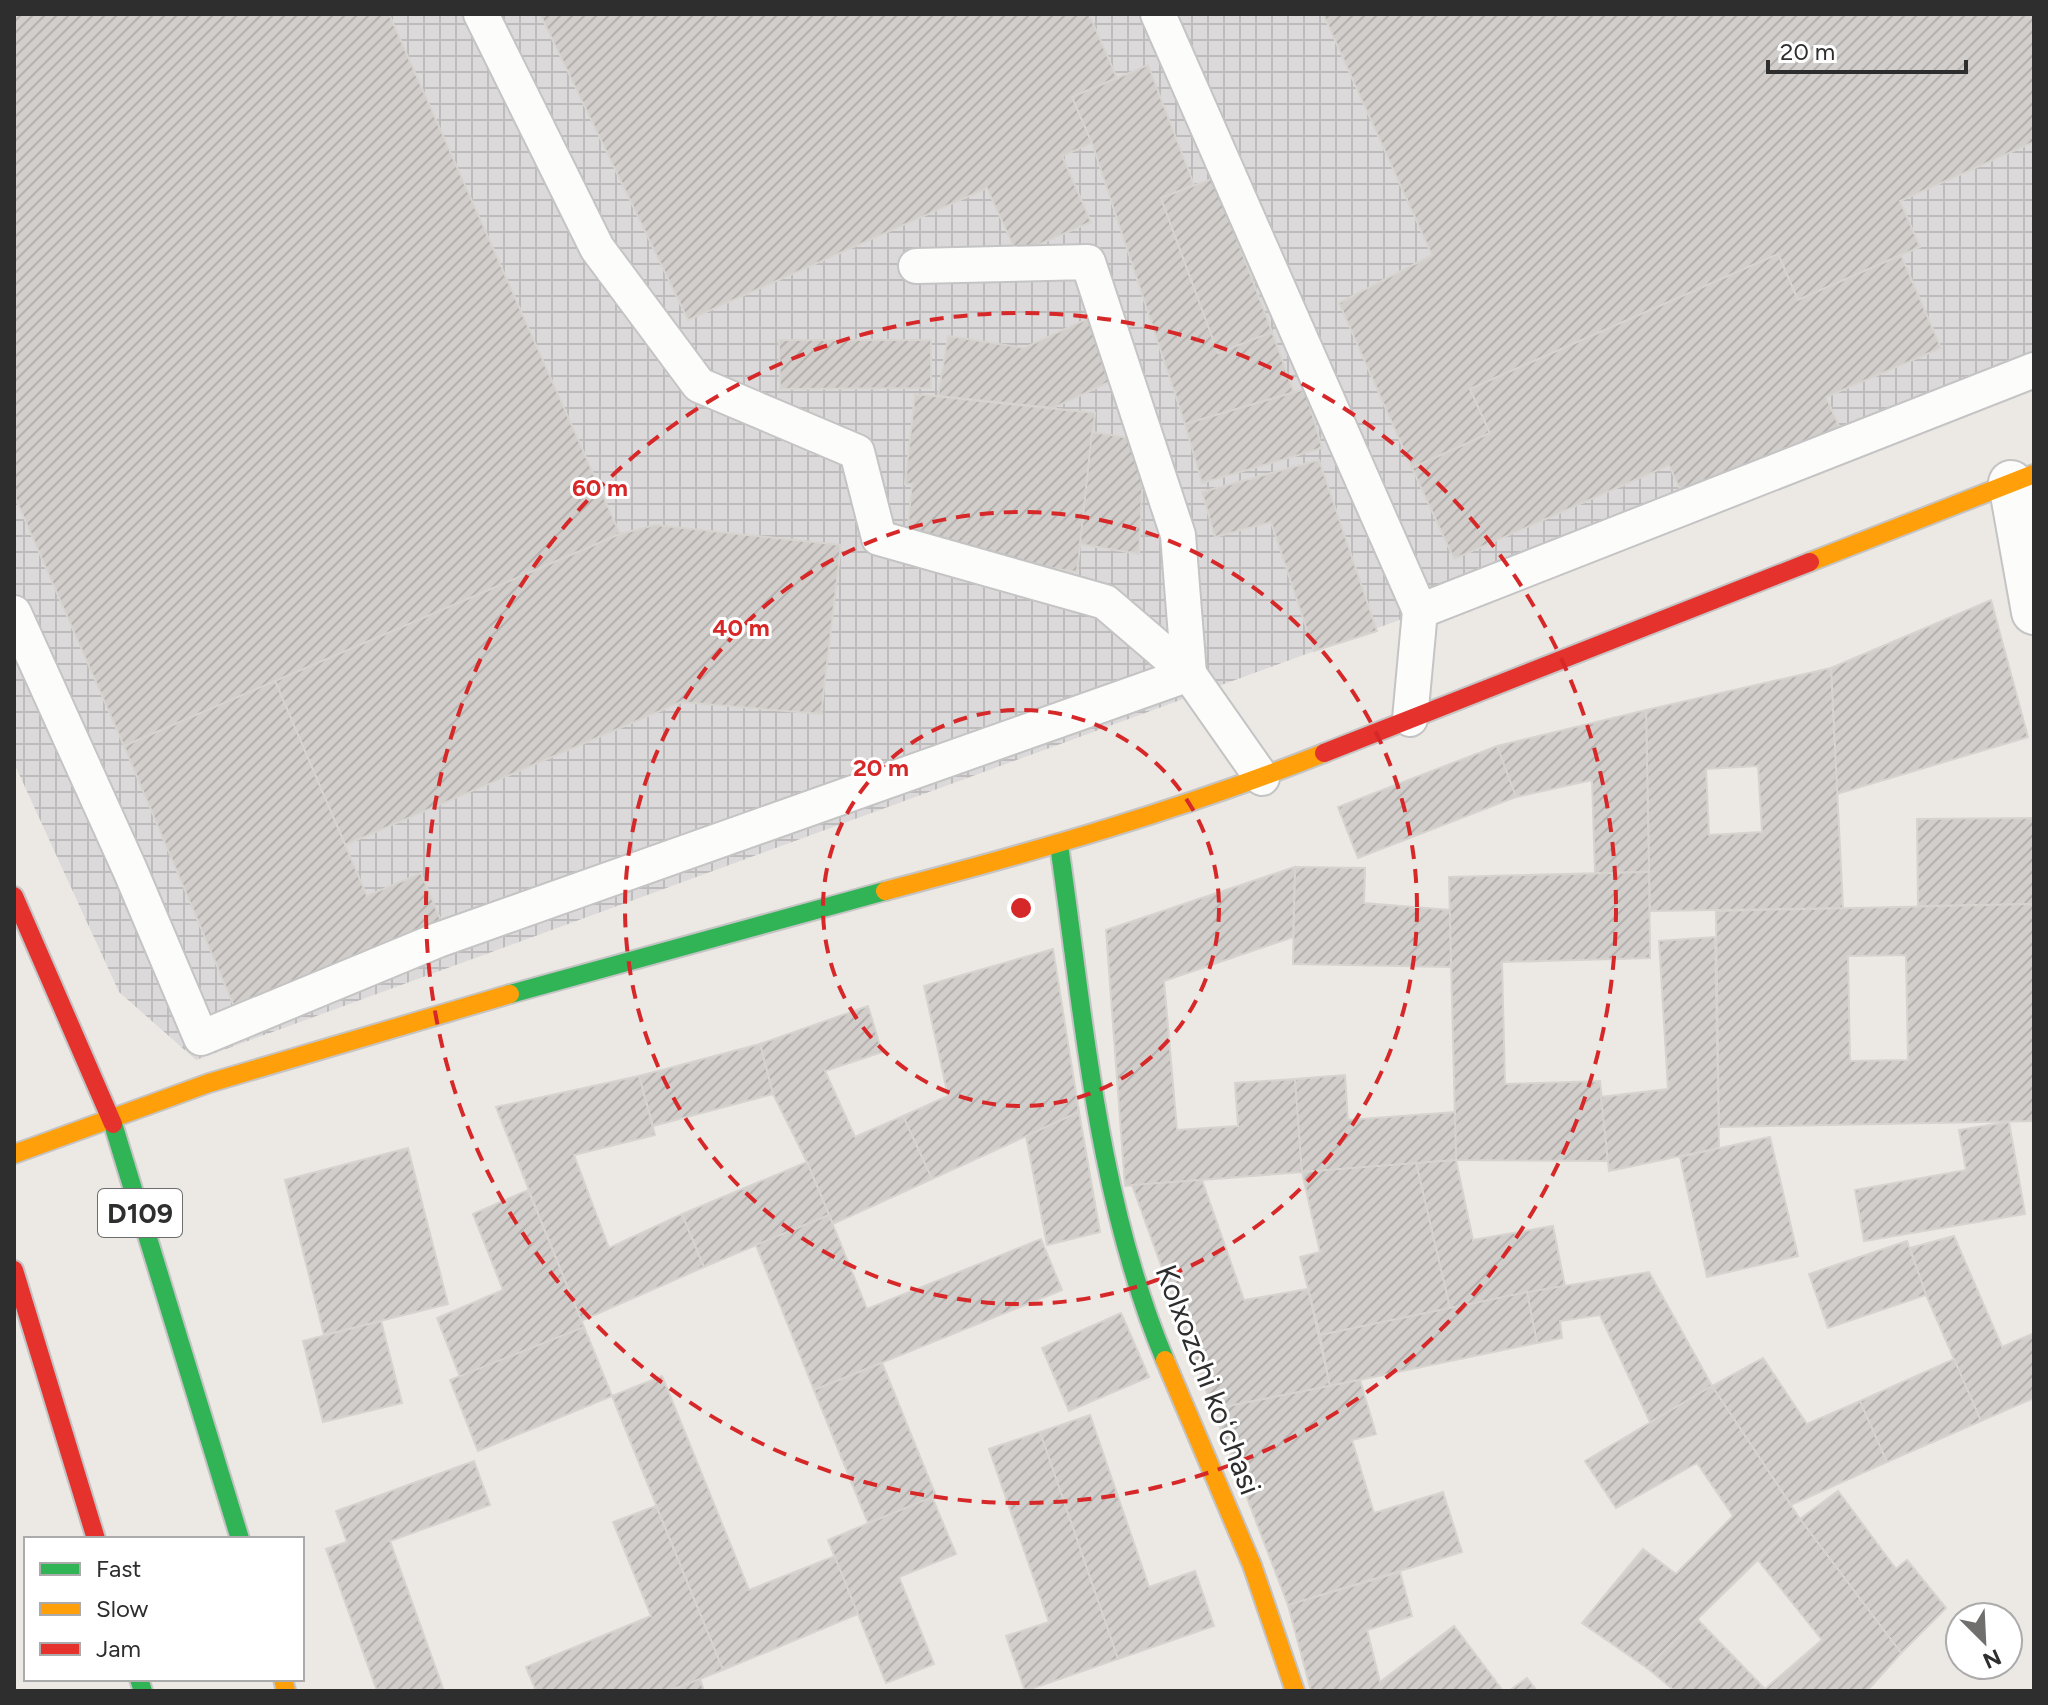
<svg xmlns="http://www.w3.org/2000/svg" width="2048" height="1705" font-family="Figtree,sans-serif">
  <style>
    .industrial { fill: url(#industrial-grid) }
    .building { fill: url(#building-hatch); stroke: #d7d4d0; stroke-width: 2; fill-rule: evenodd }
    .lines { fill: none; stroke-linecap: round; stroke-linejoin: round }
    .lane-casing { stroke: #c5c4c5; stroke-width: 38 }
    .street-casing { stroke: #c5c4c5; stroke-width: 48 }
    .fast-casing { stroke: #c5c4c5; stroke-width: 22 }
    .slow-casing { stroke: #c5c4c5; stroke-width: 22 }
    .jam-casing { stroke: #c5c4c5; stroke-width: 22 }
    .lane { stroke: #fcfcfb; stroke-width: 34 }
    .street { stroke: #fcfcfb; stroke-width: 44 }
    .fast { stroke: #30b455; stroke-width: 18 }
    .slow { stroke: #ff9f0a; stroke-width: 18 }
    .jam { stroke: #e5322d; stroke-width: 18 }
    .ring { fill: none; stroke: #d62828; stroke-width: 4; stroke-dasharray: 14 10 }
    .labels { text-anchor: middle; stroke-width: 6; stroke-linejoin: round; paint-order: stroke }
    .shield { fill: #fff; stroke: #6d6d6d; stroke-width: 2 }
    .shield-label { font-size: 28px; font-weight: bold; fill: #2e2e2e }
    .street-label { font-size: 30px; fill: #2e2e2e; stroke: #fff }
    .centre { fill: #d62828; stroke: #fff; stroke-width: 4 }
    .ring-label { font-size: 24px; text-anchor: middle; font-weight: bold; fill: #d62828; stroke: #fff; stroke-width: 6; stroke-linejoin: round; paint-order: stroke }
  </style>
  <defs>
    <pattern id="industrial-grid" width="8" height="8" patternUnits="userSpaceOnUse" patternTransform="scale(2)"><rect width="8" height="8" fill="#dcd9db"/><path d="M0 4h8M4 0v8" fill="none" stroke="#bdbbbc"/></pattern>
    <pattern id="building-hatch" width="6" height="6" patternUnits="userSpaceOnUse" patternTransform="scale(2)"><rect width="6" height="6" fill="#d1cecb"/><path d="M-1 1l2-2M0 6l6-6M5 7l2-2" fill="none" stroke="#b4b1af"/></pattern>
  </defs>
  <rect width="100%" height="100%" fill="#ece8e4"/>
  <!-- industrial -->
  <path class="industrial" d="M14,14h2020v374l-1838,672 -77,-68 -105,-229z"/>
  <!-- building -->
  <g class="building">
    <path d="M14,14h375l231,520 -496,212 -110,-251z"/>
    <path d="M540,14h549l28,64 -45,19 20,46 -30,13 29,66 -74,32 -30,-66 -299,132z"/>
    <path d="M1323,14h711v128l-134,59 20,46 -19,8 -103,45 -20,-46 -308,135 20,44 -78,35 -73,-165 93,-48z"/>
    <path d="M1148,65l46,120 -33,13 57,155 54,-21 22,61 -109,31 -93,-281 -20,-46z"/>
    <path d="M1214,178l58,154 -54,21 -57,-155z"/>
    <path d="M1778,254l20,46 103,-45 40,93 -115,49 16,36 -157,67 -16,-35 -215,94 -42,-91 78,-35 -20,-44z"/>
    <path d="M1089,318l29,60 -65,30 -115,-12 10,-60 76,12z"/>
    <path d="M779,340h152v48l-151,1z"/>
    <path d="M1305,389l17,59 -120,35 -17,-59z"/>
    <path d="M915,394l180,19 -18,159 -128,-20 -41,-27 4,-41h-7z"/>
    <path d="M1092,432l50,8 11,47 -11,3 -3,64 -59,-10z"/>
    <path d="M1319,460l58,171 -63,20 -43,-129 -56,15 -13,-45z"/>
    <path d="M655,525l186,20 -20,169 -140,-12 -336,143 -70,-164 345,-147z"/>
    <path d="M1991,600l37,137 -191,57 -6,-126z"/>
    <path d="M1831,668l12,240 -193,3 -4,-201zM1758,766l4,66 -53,3 -3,-66z"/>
    <path d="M275,681l92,215 54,-23 24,57 -206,88 -115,-272z"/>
    <path d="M1646,710l3,162 -54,1 -3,-93 -76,17 -19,-51z"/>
    <path d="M1497,746l19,51 -158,61 -20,-51z"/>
    <path d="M2034,818v86l-116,2 -1,-87z"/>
    <path d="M1295,867l70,1 -1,35 86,7 1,57 -158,-3z"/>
    <path d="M1295,867l-2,70 -129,44 13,149 61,-4 -3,-43 60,-4 7,93 -177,14 -19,-256z"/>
    <path d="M1649,872l1,86 -148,4 3,122 95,-3 8,80 -152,-1 -7,-283z"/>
    <path d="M2034,904v217l-315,6 -3,-216zM1906,955l2,105 -58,1 -2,-105z"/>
    <path d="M1715,937l4,211 -110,23 -8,-74 67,-8 -9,-148z"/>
    <path d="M1053,949l26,163 -147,67 -29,-63 45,-20 -24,-110z"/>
    <path d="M868,1006l14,46 -57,19 30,66 48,-21 29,63 -99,45 -26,-62 -34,-68 -13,-50z"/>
    <path d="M760,1044l13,50 -120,32 -14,-50z"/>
    <path d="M1345,1075l3,45 107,-8 1,48 -154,12 -7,-93z"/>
    <path d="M639,1076l16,59 -81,20 35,93 73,-34 22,53 -123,54 -85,-214z"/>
    <path d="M1079,1112l21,120 -53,13 -21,-109z"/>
    <path d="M2009,1122l16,92 -161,27 -9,-51 111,-20 -7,-40z"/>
    <path d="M1770,1137l28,119 -91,21 -27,-120z"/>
    <path d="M408,1148l40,156 -124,31 -39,-155z"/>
    <path d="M1456,1160l17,80 80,-14 12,60 -115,22 -34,-145z"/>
    <path d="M807,1162l22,53 -125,52 -22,-53z"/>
    <path d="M1416,1163l34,145 -130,27 -20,-78 20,-5 -18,-80z"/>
    <path d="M1202,1180l42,120 64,-11 22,97 -117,23 -81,-224z"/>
    <path d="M528,1190l56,137 -124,50 -23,-59 66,-28 -30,-76z"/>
    <path d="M829,1215l38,94 174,-70 21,51 -248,100 -58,-145z"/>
    <path d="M1954,1236l48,111 32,-14v65l-53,23 -55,-126 -16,-47z"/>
    <path d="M1907,1241l19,54 -98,33 -19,-54z"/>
    <path d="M1649,1272l63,114 -62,36 -50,-107 -40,6 2,17 -25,5 -10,-51z"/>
    <path d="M1527,1292l10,51 -207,43 -10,-51z"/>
    <path d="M1121,1313l28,64 -80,34 -27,-63z"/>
    <path d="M381,1321l21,82 -79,19 -20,-81z"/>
    <path d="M584,1327l28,69 -134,55 -28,-71z"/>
    <path d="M1763,1358l44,66 53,-23 27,61 -96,43 -79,-119z"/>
    <path d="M1954,1359l27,62 -94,41 -27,-61z"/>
    <path d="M882,1363l54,133 -68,27 -54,-133z"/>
    <path d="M662,1376l87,214 86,-34 23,58 -135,56 -111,-274z"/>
    <path d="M1360,1380l16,54 -24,6 22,73 69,-21 19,60 -174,53 -75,-196z"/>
    <path d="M1712,1386l88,133 -153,149 -65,-45 61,-74 33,25 57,-58 -36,-53 -81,45 -31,-47z"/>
    <path d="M1090,1415l59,172 46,-16 19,55 -96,33 -78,-227z"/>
    <path d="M1040,1432l78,227 -93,32 -19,-55 43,-14 -60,-173z"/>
    <path d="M474,1461l16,44 -100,36 54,150h-67l-51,-142 21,-7 -11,-31z"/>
    <path d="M1838,1491l58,78 11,-9 39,48 -45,45 -101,-134z"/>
    <path d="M932,1497l24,57 -57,23 35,87 -48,19 -58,-143z"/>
    <path d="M656,1506l67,164 -54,21h-133l-10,-24 125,-51 -38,-94z"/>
    <path d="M1800,1519l101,134 -34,38h-192l-28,-23 50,-49 68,70 57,-49 -64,-80z"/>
    <path d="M1400,1572l12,44 -45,14 13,52 74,-56 49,65h-192l-23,-86z"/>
    <path d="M1527,1678l10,13h-28z"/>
    <path d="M700,1679l4,12h-35z"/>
  </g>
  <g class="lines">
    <defs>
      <g id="lane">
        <path d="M481,14l116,234 102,137 158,67 22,86 226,64 84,72 73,104"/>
        <path d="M1158,14l262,597"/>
        <path d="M14,613l116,257 71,168 237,-98 751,-266 -11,-139 -90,-273 -172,4"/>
        <path d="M1410,719l10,-108 614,-241"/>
      </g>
      <path id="street" d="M2011,483l23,129"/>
      <g id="fast">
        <path d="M1059,845c25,172 38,353 106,515"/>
        <path d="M510,994l375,-103"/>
        <path d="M113,1124l127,415"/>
        <path d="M139,1679l4,12"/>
      </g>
      <g id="slow">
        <path d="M1810,562l224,-88"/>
        <path d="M885,891c148,-39 296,-81 439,-138"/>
        <path d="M14,1154l195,-71 301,-89"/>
        <path d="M1165,1360l87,205 43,126"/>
        <path d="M283,1679l3,12"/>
      </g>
      <g id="jam">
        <path d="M1324,753l486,-191"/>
        <path d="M14,896l99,228"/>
        <path d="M14,1270l82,269"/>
      </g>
    </defs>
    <!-- lane casing -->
    <use href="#lane" class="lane-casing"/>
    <!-- street casing -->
    <use href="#street" class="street-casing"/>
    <!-- fast casing -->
    <use href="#fast" class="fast-casing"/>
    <!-- slow casing -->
    <use href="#slow" class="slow-casing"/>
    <!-- jam casing -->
    <use href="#jam" class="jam-casing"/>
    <!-- lane -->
    <use href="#lane" class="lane"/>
    <!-- street -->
    <use href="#street" class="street"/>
    <!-- fast -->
    <use href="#fast" class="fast"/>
    <!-- slow -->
    <use href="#slow" class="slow"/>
    <!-- jam -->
    <use href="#jam" class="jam"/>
  </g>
  <!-- distance rings -->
  <g class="ring">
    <circle cx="1021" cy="908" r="198"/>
    <circle cx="1021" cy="908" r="396"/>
    <circle cx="1021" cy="908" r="595"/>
  </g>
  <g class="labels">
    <!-- shield labels -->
    <rect class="shield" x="98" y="1189" width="84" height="48" rx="6"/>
    <g class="shield-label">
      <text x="140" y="1223">D109</text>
    </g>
    <!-- street labels -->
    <g class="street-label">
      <text transform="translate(1208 1380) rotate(69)" y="10">Kolxozchi koʻchasi</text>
    </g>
  </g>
  <circle cx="1021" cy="908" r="12" class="centre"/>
  <g class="ring-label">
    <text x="600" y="496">60 m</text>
    <text x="741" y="636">40 m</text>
    <text x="881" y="776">20 m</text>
  </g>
  <!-- border -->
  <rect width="2048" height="1705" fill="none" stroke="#2e2e2e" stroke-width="32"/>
  <!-- legend -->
  <rect x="24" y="1537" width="280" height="144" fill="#ffffff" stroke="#ababab" stroke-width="2"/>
  <rect x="40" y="1563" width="40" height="12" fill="#30b455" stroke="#ababab" stroke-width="2"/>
  <text x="96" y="1577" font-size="24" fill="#2e2e2e">Fast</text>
  <rect x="40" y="1603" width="40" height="12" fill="#ff9f0a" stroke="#ababab" stroke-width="2"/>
  <text x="96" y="1617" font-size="24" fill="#2e2e2e">Slow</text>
  <rect x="40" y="1643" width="40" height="12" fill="#e5322d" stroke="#ababab" stroke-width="2"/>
  <text x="96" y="1657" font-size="24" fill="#2e2e2e">Jam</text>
  <!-- north arrow -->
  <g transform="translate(1984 1641) rotate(156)"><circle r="38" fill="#ffffff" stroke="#ababab" stroke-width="2"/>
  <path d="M0-6L14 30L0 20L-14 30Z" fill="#706f6e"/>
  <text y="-12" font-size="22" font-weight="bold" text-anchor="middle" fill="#2e2e2e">N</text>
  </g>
  <!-- scale -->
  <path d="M1768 60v12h198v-12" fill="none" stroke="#2e2e2e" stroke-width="4"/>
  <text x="1780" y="60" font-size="24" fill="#2e2e2e" stroke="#ffffff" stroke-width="6" paint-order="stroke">20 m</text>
</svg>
